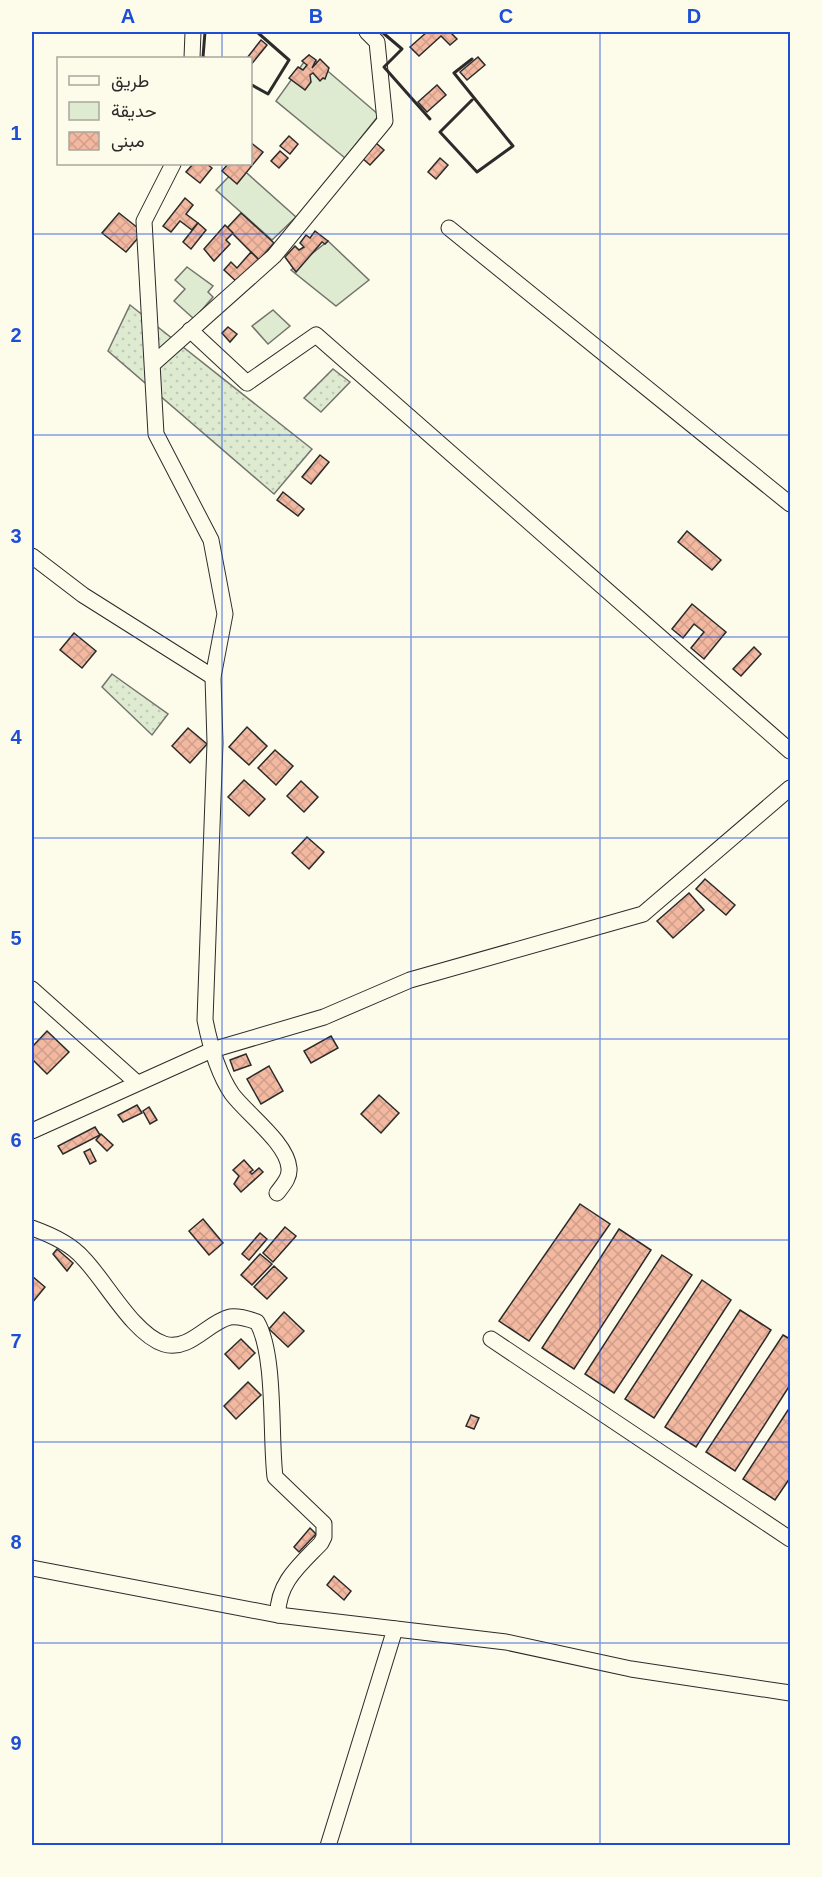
<svg xmlns="http://www.w3.org/2000/svg" width="822" height="1877" font-family="Arial,Vazirmatn,sans-serif">
  <style>
    .grass { fill: url(#grass-dots); stroke: #74746e; stroke-width: 1.5 }
    .green { fill: #deebd1; stroke: #74746e; stroke-width: 1.5 }
    .building { fill: url(#building-cross-hatch); stroke: #2b2b2b; stroke-width: 1.5 }
    .lines { fill: none; stroke-linecap: round; stroke-linejoin: round }
    .minor-casing { stroke: #2b2b2b; stroke-width: 17 }
    .minor { stroke: #fdfbea; stroke-width: 15 }
    .wall { stroke: #2b2b2b; stroke-width: 3 }
    .grid { fill: none; stroke: #1d4ed8; stroke-width: 1.5; stroke-opacity: 0.55 }
    .neatline { fill: none; stroke: #1d4ed8; stroke-width: 2 }
    .grid-label { font-size: 20px; text-anchor: middle; font-weight: bold; fill: #1d4ed8 }
  </style>
  <defs>
    <pattern id="grass-dots" width="8" height="8" patternUnits="userSpaceOnUse" patternTransform="scale(1.5)"><rect width="8" height="8" fill="#deebd1"/><path d="M2 2h.1M6 6h.1" fill="none" stroke="#bfcab4" stroke-width="1.8" stroke-linecap="round"/></pattern>
    <pattern id="building-cross-hatch" width="8" height="8" patternUnits="userSpaceOnUse" patternTransform="scale(1.5)"><rect width="8" height="8" fill="#f2b8a0"/><path d="M0 0l8 8M0 8l8-8" fill="none" stroke="#d09e8a"/></pattern>
  </defs>
  <rect width="100%" height="100%" fill="#fdfbea"/>
  <!-- grass -->
  <g class="grass">
    <path d="M130,305l182,144 -38,45 -166,-143z"/>
    <path d="M333,369l17,13 -29,30 -17,-14z"/>
    <path d="M112,674l56,40 -16,21 -50,-48z"/>
  </g>
  <!-- green -->
  <g class="green">
    <path d="M309,55l70,60 -34,43 -69,-57z"/>
    <path d="M239,166l57,51 -24,23 -56,-50z"/>
    <path d="M328,241l41,39 -33,26 -45,-36z"/>
    <path d="M187,267l26,19 -5,6 5,5 -19,22 -20,-18 11,-12 -10,-9z"/>
    <path d="M273,310l17,16 -22,18 -16,-18z"/>
  </g>
  <!-- building -->
  <g class="building">
    <path d="M427,32h23l7,7 -7,6 -9,-9 -22,20 -9,-9z"/>
    <path d="M261,40l6,5 -17,21v-8h-3z"/>
    <path d="M309,55l7,5 -4,8 8,-9 9,9 -4,11 -2,-1 -3,3 -7,-8 -3,2 1,7 -6,8 -16,-12 9,-11 5,3 4,-5 -5,-4z"/>
    <path d="M478,57l7,8 -18,15 -7,-8z"/>
    <path d="M437,85l9,10 -19,17 -9,-10z"/>
    <path d="M289,136l9,8 -8,10 -10,-8z"/>
    <path d="M250,142l13,10 -26,32 -15,-13 6,-7h22z"/>
    <path d="M376,143l8,7 -14,15 -8,-7z"/>
    <path d="M280,151l8,7 -9,10 -8,-7z"/>
    <path d="M440,158l8,7 -12,14 -8,-7z"/>
    <path d="M193,164h14l5,4 -12,15 -14,-11z"/>
    <path d="M185,198l8,7 -7,9 12,9 -6,7 -12,-9 -9,11 -8,-6z"/>
    <path d="M119,213l24,19 -17,20 -24,-19z"/>
    <path d="M241,213l33,30 -15,17 -32,-32z"/>
    <path d="M198,223l8,7 -15,19 -8,-7z"/>
    <path d="M225,225l8,8 -7,7 4,4 -16,17 -10,-12z"/>
    <path d="M315,231l13,10 -3,3 -3,-2 -26,30 -11,-15 10,-11 4,4 5,-3 -4,-4 6,-8 4,3z"/>
    <path d="M251,252l8,8 -21,23 -14,-13 7,-8 6,6z"/>
    <path d="M228,327l9,7 -7,8 -8,-9z"/>
    <path d="M320,455l9,7 -18,22 -9,-7z"/>
    <path d="M283,492l21,17 -6,7 -21,-16z"/>
    <path d="M687,531l34,29 -9,10 -34,-28z"/>
    <path d="M692,604l34,28 -22,27 -13,-11 13,-16 -10,-8 -11,14 -11,-9z"/>
    <path d="M74,633l22,18 -14,17 -22,-18z"/>
    <path d="M754,647l7,7 -20,22 -8,-7z"/>
    <path d="M247,727l20,19 -18,19 -20,-18z"/>
    <path d="M188,728l19,16 -17,19 -18,-17z"/>
    <path d="M275,750l18,16 -17,19 -18,-17z"/>
    <path d="M244,780l21,19 -16,17 -21,-19z"/>
    <path d="M301,781l17,16 -14,15 -17,-16z"/>
    <path d="M307,837l17,15 -15,17 -17,-16z"/>
    <path d="M705,879l30,26 -9,10 -30,-26z"/>
    <path d="M689,893l15,17 -31,28 -16,-17z"/>
    <path d="M47,1031l22,21 -22,22 -15,-15v-12z"/>
    <path d="M331,1036l7,12 -27,15 -7,-12z"/>
    <path d="M246,1054l5,11 -17,6 -4,-11z"/>
    <path d="M269,1066l14,25 -22,13 -14,-25z"/>
    <path d="M379,1095l20,18 -18,20 -20,-19z"/>
    <path d="M137,1105l5,8 -19,9 -5,-7z"/>
    <path d="M149,1107l8,13 -7,4 -7,-13z"/>
    <path d="M95,1127l5,8 -37,19 -5,-8z"/>
    <path d="M101,1134l12,11 -6,6 -11,-11z"/>
    <path d="M90,1149l6,12 -6,3 -6,-12z"/>
    <path d="M244,1160l9,10 -3,2 2,2 7,-6 4,4 -22,20 -7,-8 5,-8 -6,-6z"/>
    <path d="M580,1204l30,20 -81,117 -30,-20z"/>
    <path d="M203,1219l20,24 -14,12 -20,-24z"/>
    <path d="M285,1227l11,9 -23,26 -10,-9z"/>
    <path d="M619,1229l32,21 -77,119 -32,-21z"/>
    <path d="M260,1233l7,6 -18,21 -7,-6z"/>
    <path d="M57,1249l16,14 -6,8 -14,-17z"/>
    <path d="M260,1254l12,10 -20,21 -11,-10z"/>
    <path d="M662,1255l30,20 -78,118 -29,-19z"/>
    <path d="M274,1266l13,12 -20,21 -13,-12z"/>
    <path d="M32,1276l13,11 -13,16z"/>
    <path d="M702,1280l29,20 -77,118 -29,-19z"/>
    <path d="M740,1310l31,20 -75,117 -31,-20z"/>
    <path d="M284,1312l20,19 -16,16 -19,-18z"/>
    <path d="M783,1335l7,4v46l-55,86 -29,-19z"/>
    <path d="M241,1339l14,14 -16,16 -14,-15z"/>
    <path d="M248,1382l13,13 -25,24 -12,-13z"/>
    <path d="M790,1407v71l-15,22 -32,-21z"/>
    <path d="M471,1415l8,3 -5,11 -8,-3z"/>
    <path d="M310,1528l6,6 -17,18 -5,-5z"/>
    <path d="M334,1576l17,15 -7,9 -17,-15z"/>
  </g>
  <g class="lines">
    <defs>
      <g id="minor">
        <path d="M192,58l1,-26"/>
        <path d="M173,164l-29,57 12,213 55,106 14,74 -12,63 2,66 -10,277c5,25 12,52 27,74 15,20 55,49 57,74 1,10 -6,17 -12,25"/>
        <path d="M449,228l341,276"/>
        <path d="M190,330l57,53 69,-48 474,416"/>
        <path d="M153,364l121,-108 111,-135 -8,-79 -10,-10"/>
        <path d="M32,556l51,39 130,82"/>
        <path d="M32,989l104,93"/>
        <path d="M32,1131l180,-81 112,-33 86,-37 233,-66 147,-126"/>
        <path d="M32,1228c17,6 38,15 51,30 22,22 50,76 81,86 25,8 44,-22 66,-27 10,-1 19,2 27,5 19,33 13,114 18,155l49,47v13l-3,6c-21,22 -44,40 -43,72"/>
        <path d="M491,1339l299,200"/>
        <path d="M32,1568l246,47 228,27 125,27 159,24"/>
        <path d="M328,1846l67,-217"/>
      </g>
    </defs>
    <!-- minor casing -->
    <use href="#minor" class="minor-casing"/>
    <!-- minor -->
    <use href="#minor" class="minor"/>
    <!-- wall -->
    <g class="wall">
      <path d="M205,32l-2,25 2,1"/>
      <path d="M382,32l20,17 -18,18 46,52"/>
      <path d="M250,84l18,10 21,-34 -32,-28"/>
      <path d="M472,100l-32,32 37,40 36,-26 -59,-73 18,-14"/>
    </g>
  </g>
  <!-- grid -->
  <path class="grid" d="M222,32v26M411,32v1814M600,32v1814M222,164v1682M32,234h758M32,435h758M32,637h758M32,838h758M32,1039h758M32,1240h758M32,1442h758M32,1643h758"/>
  <!-- border -->
  <rect width="822" height="1877" fill="none" stroke="#fdfbea" stroke-width="66"/>
  <!-- legend -->
  <rect x="57" y="57" width="195" height="108" fill="#fdfbea" stroke="#a9a89e" stroke-width="1.5"/>
  <rect x="69" y="76" width="30" height="9" fill="#fdfbea" stroke="#a9a89e" stroke-width="1.5"/>
  <text x="111" y="87" font-size="18" fill="#2b2b2b">طريق</text>
  <rect x="69" y="102" width="30" height="18" fill="#deebd1" stroke="#a9a89e" stroke-width="1.5"/>
  <text x="111" y="117" font-size="18" fill="#2b2b2b">حديقة</text>
  <rect x="69" y="132" width="30" height="18" fill="url(#building-cross-hatch)" stroke="#a9a89e" stroke-width="1.5"/>
  <text x="111" y="147" font-size="18" fill="#2b2b2b">مبنى</text>
  <rect x="33" y="33" width="756" height="1811" class="neatline"/>
  <g class="grid-label">
    <text x="128" y="23">A</text>
    <text x="316" y="23">B</text>
    <text x="506" y="23">C</text>
    <text x="694" y="23">D</text>
    <text x="16" y="140">1</text>
    <text x="16" y="342">2</text>
    <text x="16" y="543">3</text>
    <text x="16" y="744">4</text>
    <text x="16" y="945">5</text>
    <text x="16" y="1147">6</text>
    <text x="16" y="1348">7</text>
    <text x="16" y="1549">8</text>
    <text x="16" y="1750">9</text>
  </g>
</svg>
